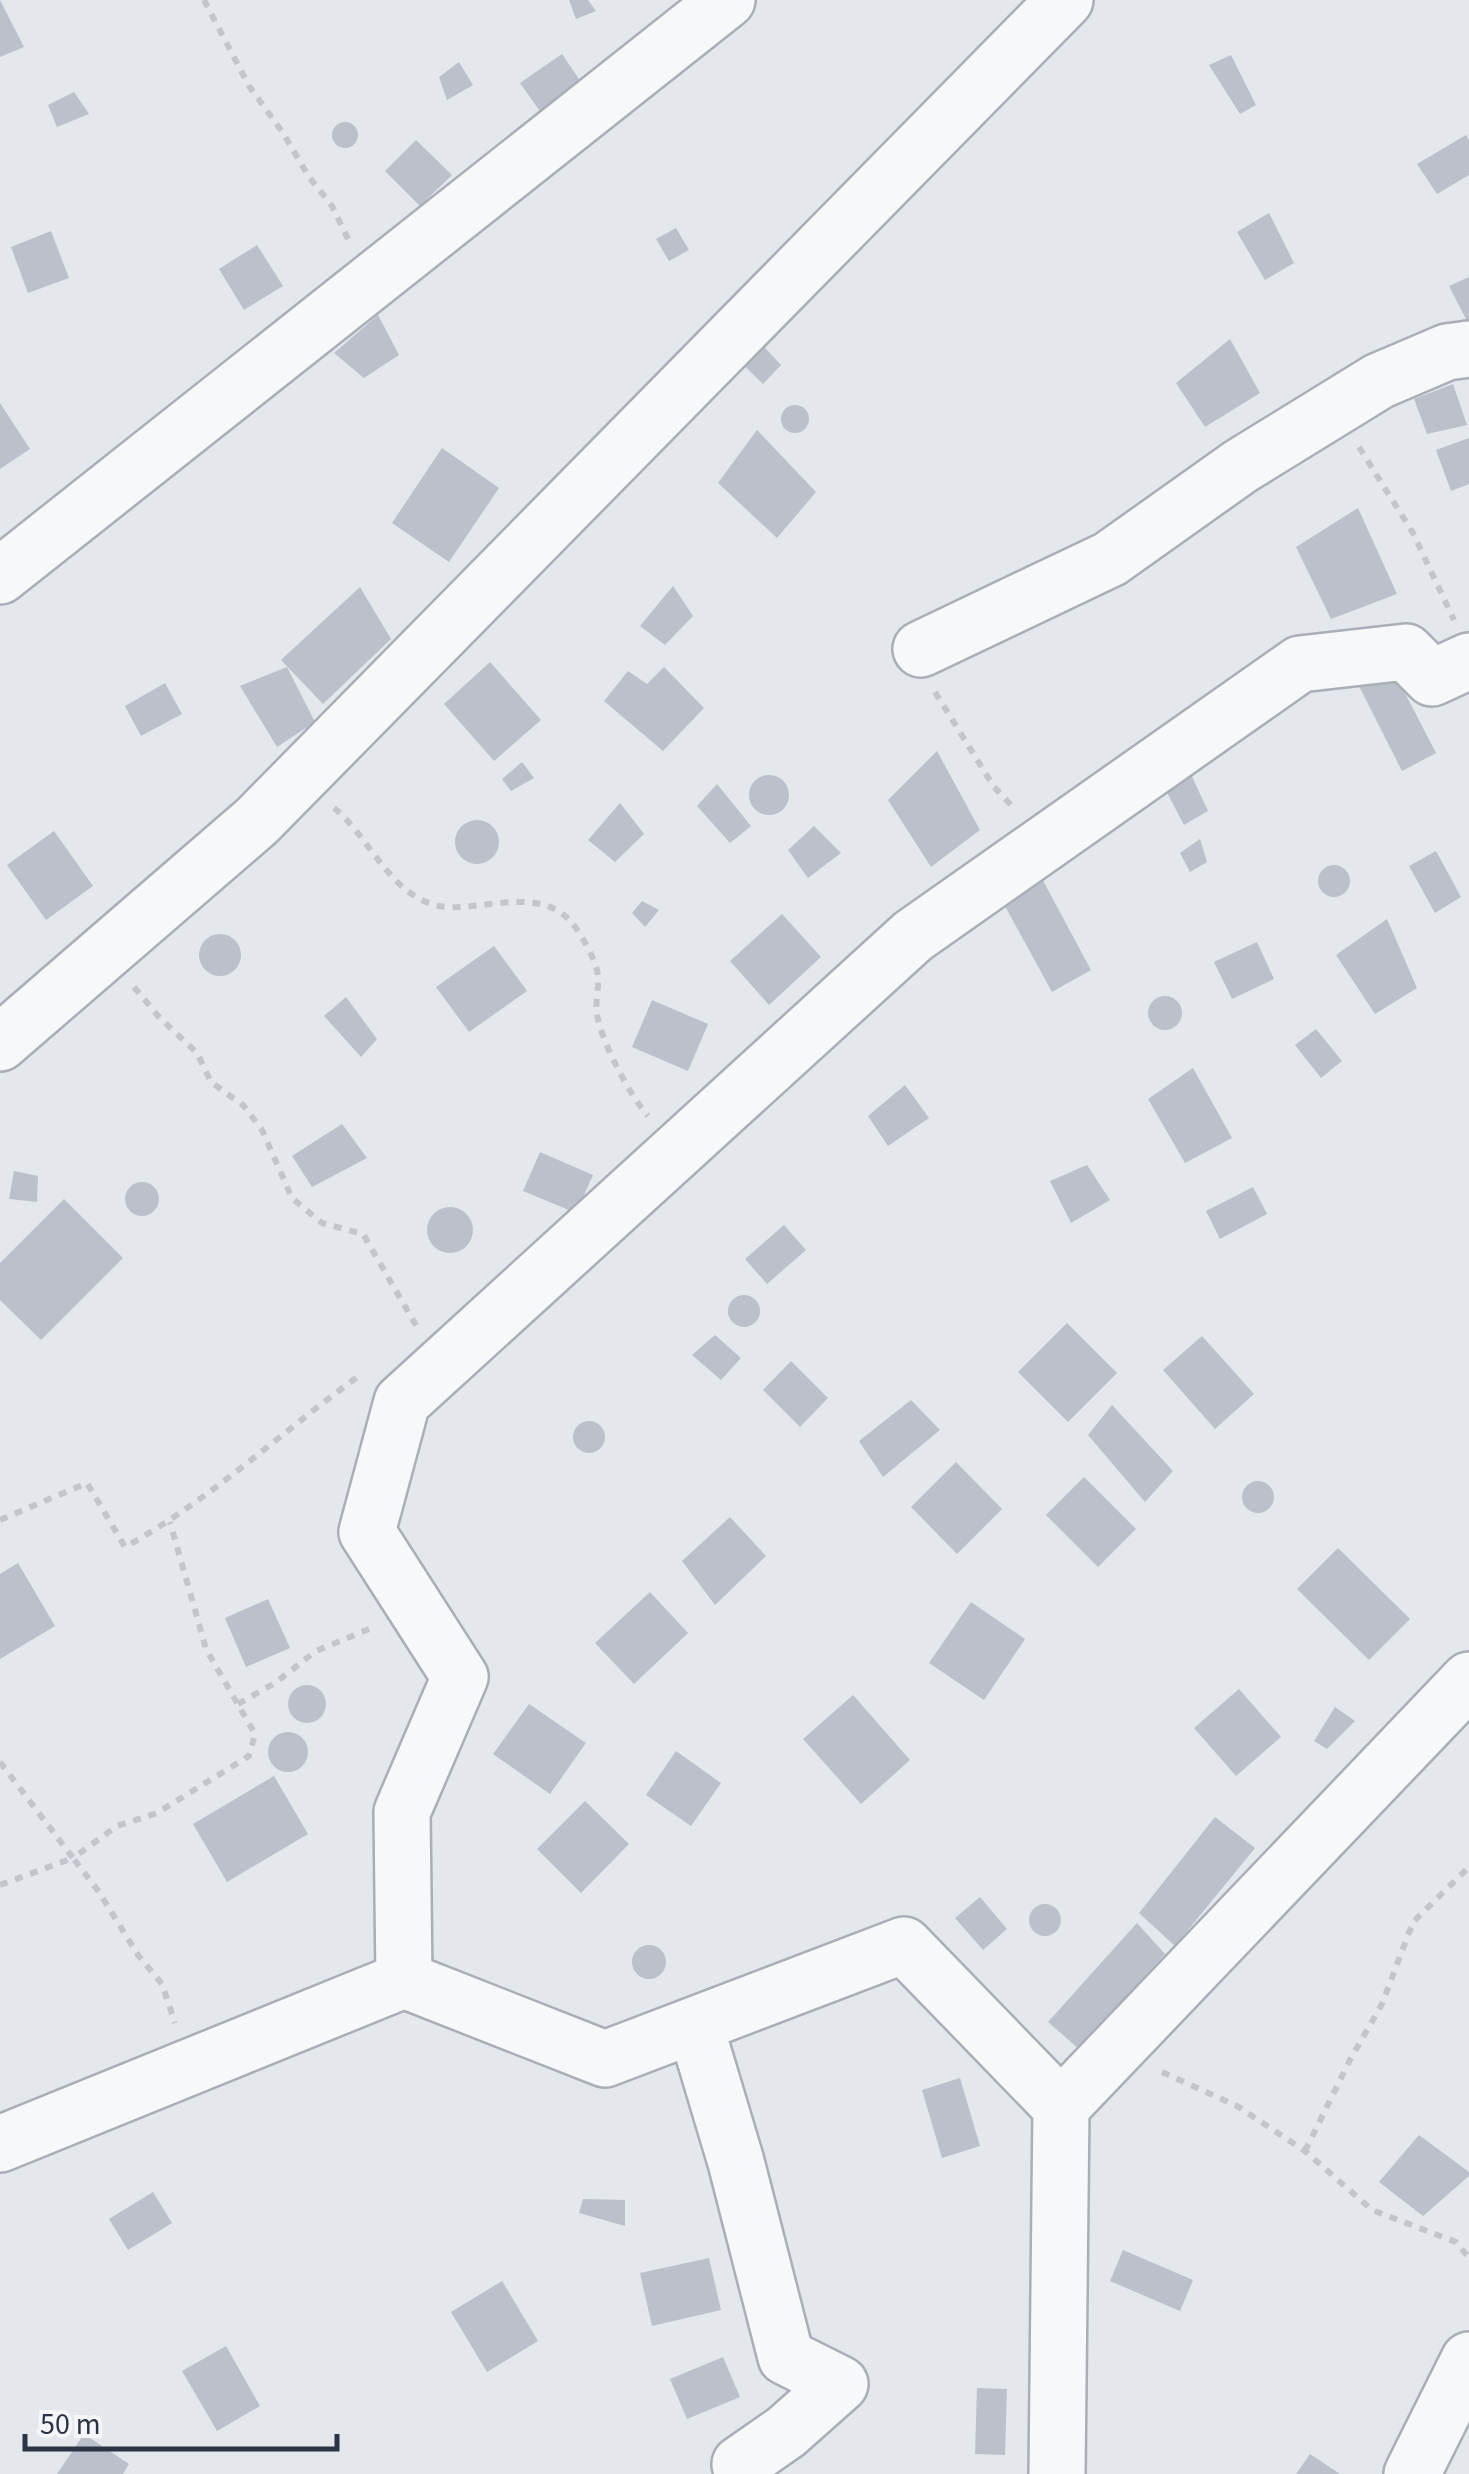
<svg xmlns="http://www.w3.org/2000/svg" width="1469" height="2474" font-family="'Source Sans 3',sans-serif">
	<rect width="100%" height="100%" fill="#e4e7ec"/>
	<path fill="#bbc0ca" d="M0 0 24 47 0 57Z
		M569 0H588L596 11 576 19Z
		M562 54 585 88 544 117 520 83Z
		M1231 55 1256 105 1240 114 1209 65Z
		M459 62 473 85 447 100 439 77Z
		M74 92 89 114 57 127 48 105Z
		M332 135a13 13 0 1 1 26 0a13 13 0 1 1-26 0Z
		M1466 135 1469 140V175L1437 194 1417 164Z
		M416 140 452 175 420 206 385 171Z
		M1269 213 1294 263 1265 280 1237 232Z
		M676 228 689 250 669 261 656 239Z
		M51 231 69 278 28 293 11 247Z
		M257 245 283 286 244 310 219 269Z
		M1469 277V325L1449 286Z
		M378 315 399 355 364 378 334 353Z
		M750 332 781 365 763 384 724 346Z
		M1230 339 1260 393 1205 427 1176 383Z
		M1453 384 1467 425 1427 434 1414 399Z
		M0 403 30 449 0 469Z
		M781 419a14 14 0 1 1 28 0a14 14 0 1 1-28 0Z
		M757 430 816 492 777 538 718 483Z
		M1469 438V484L1451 491 1436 450Z
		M442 448 499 488 449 562 392 523Z
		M1358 508 1397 594 1331 619 1296 547Z
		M673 586 693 616 665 645 640 626Z
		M360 587 391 639 323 704 281 660Z
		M490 662 541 720 494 761 444 704Z
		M1389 662 1436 753 1402 771 1358 684Z
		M287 667 315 722 277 747 240 686Z
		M664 667 704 708 663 751 604 701 628 671 647 684Z
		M165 683 182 714 141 736 125 706Z
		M937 751 980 830 931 867 888 800Z
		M522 762 534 778 511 791 502 779Z
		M1189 770 1208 811 1184 825 1163 785Z
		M749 795a20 20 0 1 1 40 0a20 20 0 1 1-40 0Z
		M717 784 751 826 730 843 697 806Z
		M620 803 644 834 615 862 588 840Z
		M455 842a22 22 0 1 1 44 0a22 22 0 1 1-44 0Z
		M814 826 841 853 808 878 788 850Z
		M54 831 93 886 46 920 7 865Z
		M1200 839 1207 862 1190 872 1180 853Z
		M1436 851 1461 897 1435 913 1409 866Z
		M1318 881a16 16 0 1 1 32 0a16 16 0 1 1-32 0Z
		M1040 875 1091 970 1052 992 1000 897Z
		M642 901 659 910 645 927 632 913Z
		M782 914 821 957 769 1005 730 961Z
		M1387 919 1417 988 1375 1014 1336 955Z
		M199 955a21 21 0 1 1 42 0a21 21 0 1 1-42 0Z
		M1257 942 1274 979 1232 999 1214 962Z
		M494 946 527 991 469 1032 436 987Z
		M1148 1013a17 17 0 1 1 34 0a17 17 0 1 1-34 0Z
		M346 997 377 1039 361 1057 324 1016Z
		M652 1000 708 1024 688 1071 632 1047Z
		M1316 1029 1342 1061 1321 1078 1295 1045Z
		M1193 1068 1232 1138 1185 1163 1148 1099Z
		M905 1085 929 1118 888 1146 868 1116Z
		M342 1124 367 1158 312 1187 292 1156Z
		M540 1152 593 1175 576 1213 523 1191Z
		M1087 1165 1110 1200 1071 1223 1050 1181Z
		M14 1171 38 1176 37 1202 9 1199Z
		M125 1199a17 17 0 1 1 34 0a17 17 0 1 1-34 0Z
		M1253 1187 1267 1214 1220 1239 1206 1211Z
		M64 1199 123 1258 41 1340 0 1300V1263Z
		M427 1230a23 23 0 1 1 46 0a23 23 0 1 1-46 0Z
		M784 1225 806 1250 767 1284 745 1259Z
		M728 1311a16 16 0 1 1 32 0a16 16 0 1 1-32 0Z
		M1067 1323 1117 1373 1068 1422 1018 1372Z
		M715 1335 741 1358 721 1380 692 1355Z
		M1202 1336 1254 1394 1215 1429 1163 1370Z
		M791 1361 828 1398 800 1427 763 1390Z
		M911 1400 940 1430 883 1477 859 1441Z
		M1112 1405 1173 1471 1145 1502 1088 1435Z
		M573 1437a16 16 0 1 1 32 0a16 16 0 1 1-32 0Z
		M956 1462 1002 1509 957 1554 911 1507Z
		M1084 1477 1136 1529 1098 1567 1046 1515Z
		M1242 1497a16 16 0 1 1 32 0a16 16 0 1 1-32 0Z
		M730 1517 766 1556 715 1605 682 1561Z
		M1338 1548 1410 1619 1369 1660 1297 1589Z
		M18 1563 55 1626 0 1659V1574Z
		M650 1592 688 1633 634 1684 595 1643Z
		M268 1599 290 1648 246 1667 225 1618Z
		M971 1602 1025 1639 984 1700 929 1663Z
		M288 1704a19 19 0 1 1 38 0a19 19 0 1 1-38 0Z
		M1239 1689 1281 1737 1236 1776 1194 1728Z
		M853 1695 910 1760 861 1804 803 1739Z
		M529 1704 586 1743 550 1794 493 1754Z
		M1335 1707 1355 1721 1327 1749 1314 1741Z
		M268 1752a20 20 0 1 1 40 0a20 20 0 1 1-40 0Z
		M676 1751 721 1783 691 1826 646 1795Z
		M274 1776 308 1834 227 1882 193 1824Z
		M585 1801 629 1844 581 1893 537 1849Z
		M1215 1817 1255 1848 1175 1946 1139 1913Z
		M980 1897 1007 1929 983 1950 955 1918Z
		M1029 1920a16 16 0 1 1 32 0a16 16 0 1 1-32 0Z
		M1137 1923 1165 1954 1079 2049 1048 2022Z
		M632 1962a17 17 0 1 1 34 0a17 17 0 1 1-34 0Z
		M960 2078 980 2146 942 2158 922 2090Z
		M1419 2135 1469 2172V2176L1423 2216 1379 2182Z
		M153 2192 172 2223 128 2250 109 2219Z
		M583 2199 625 2200V2226L579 2213Z
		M1123 2250 1193 2280 1180 2311 1110 2281Z
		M709 2258 721 2310 652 2326 640 2273Z
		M502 2281 538 2341 487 2372 451 2312Z
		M226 2346 260 2406 217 2431 182 2371Z
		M723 2357 740 2397 687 2419 670 2379Z
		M977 2388 1007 2389 1005 2455 975 2454Z
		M84 2434 129 2464 123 2474H57Z
		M1310 2454 1340 2474H1296Z"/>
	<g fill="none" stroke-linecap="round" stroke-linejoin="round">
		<defs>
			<path id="minor" d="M0 576 727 0
				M921 649 1110 559 1241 466 1379 381 1447 352 1469 349
				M0 1043 257 821 1065 0
				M404 1980 402 1812 460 1677 367 1532 402 1402 913 936 1300 664 1406 652 1432 678 1469 661
				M695 2025 736 2162 786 2357 840 2384 786 2432 740 2464 742 2474
				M0 2144 404 1980 605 2059 904 1945 1061 2107
				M1057 2474 1061 2107 1469 1680
				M1412 2474 1469 2360"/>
		</defs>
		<use href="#minor" stroke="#a9aeb7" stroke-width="60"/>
		<path stroke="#c2c5cb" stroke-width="6" stroke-dasharray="8 8" stroke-linecap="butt" d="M204 0 249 86 283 133 309 177 332 206 349 241
			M1359 447 1413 533 1454 620
			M935 692 994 787 1015 809
			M334 808C369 836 390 896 439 906 478 913 539 884 571 922 581 933 597 962 598 976 599 988 595 1002 597 1014 601 1041 630 1096 648 1116
			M134 987 159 1017 197 1053 211 1082 244 1106 262 1130 292 1198 322 1223 363 1234 417 1327
			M0 1520 87 1483 125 1547C212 1499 282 1431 363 1373
			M238 1704 275 1683 316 1651 374 1627
			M0 1762 73 1858 117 1826 157 1813 249 1756 255 1734 206 1649 170 1522
			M0 1885 73 1858 99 1892 138 1955 162 1984 175 2023
			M1162 2072 1237 2106 1305 2151 1372 2210 1456 2242 1469 2258
			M1305 2151 1351 2058 1382 2004 1413 1922 1469 1867"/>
		<use href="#minor" stroke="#f7f8fa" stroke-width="55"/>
	</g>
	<path d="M25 2434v15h312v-15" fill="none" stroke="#2b3445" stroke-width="5"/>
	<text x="40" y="2434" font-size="30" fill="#2b3445" stroke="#f4f6f9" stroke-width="8" paint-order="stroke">50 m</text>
</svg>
